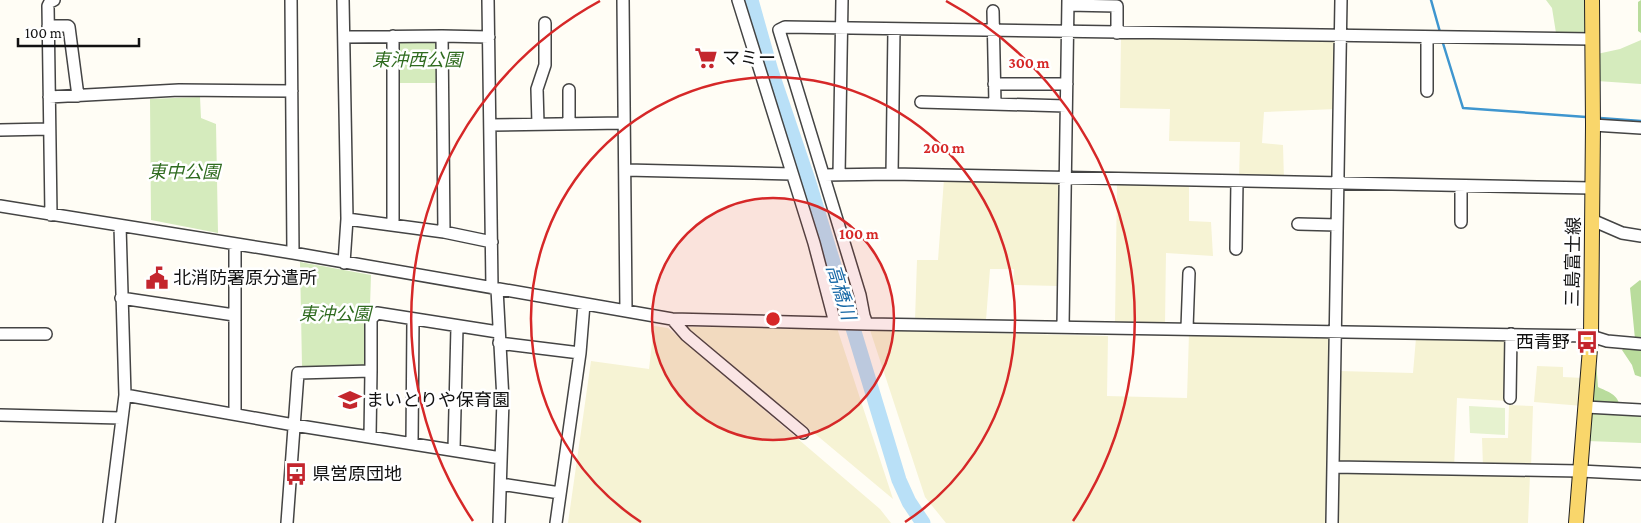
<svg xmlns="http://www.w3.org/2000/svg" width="1641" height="523" font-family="'Crimson Pro','Noto Sans JP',serif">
	<rect width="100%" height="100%" fill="#fffdf5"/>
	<path fill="#f6f3d4" d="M1121 37 1335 41 1336 109 1264 112 1262 143 1283 145 1284 180 1239 179 1240 142 1169 141 1170 109 1120 108Z
		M944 179 1061 183 1059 286 1013 285 1014 269H990L986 320H915L917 260H938Z
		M1117 184 1189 185V221L1211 222 1213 256 1166 253 1165 324 1115 323Z
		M654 326 668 328 880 509 891 523H568L591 361 649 369Z
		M687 327 837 328 893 499Z
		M870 330 1108 336 1107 396 1187 398 1189 333 1333 337 1329 472 1530 475 1528 523H946L925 497Z
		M1416 338 1509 339 1508 401 1457 398 1454 469 1339 468V371L1413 373Z
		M1537 366 1563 367V377L1584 378 1583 406 1534 402Z
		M1509 405 1533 406 1531 468 1483 467 1482 438H1508Z"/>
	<path fill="#d5ebbd" d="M1546 0H1587V30L1579 35 1556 33 1552 8Z
		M432 38 438 43V83H395V42Z
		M1641 40V84L1597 81V54L1620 49Z
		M200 97 201 118 216 124 218 233 151 220 150 99Z
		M300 262 371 275 368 367 302 366Z
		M1589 410 1641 413V443L1587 441Z"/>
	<path fill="#b9dc9c" d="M1641 0V33L1638 31V2Z
		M1640 280 1641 281V377L1635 375 1632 365 1622 350 1635 339 1630 288Z
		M1593 360 1596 361 1598 387C1608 392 1618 394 1620 407L1589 404Z"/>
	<path fill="#e6f2cf" d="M1469 406 1505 408V435L1470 433Z"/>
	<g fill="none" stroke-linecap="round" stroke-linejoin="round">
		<path stroke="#3f96cf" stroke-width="2.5" d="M1431 0 1440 32
			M1442 40 1463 108 1586 117
			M1600 118 1641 121"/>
		<path stroke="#b9e0f7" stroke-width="15" d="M751 0 771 71 809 183 899 480 909 502 923 523"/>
		<defs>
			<path id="minor" d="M291 0 293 253
				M343 0 347 219 444 232 492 242
				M488 0 492 288
				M623 0 626 310
				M738 0 814 243 835 323
				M1068 5 1117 6V33
				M993 11 995 104
				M48 26H68L69 27 78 96
				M393 36V225
				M442 36 444 232
				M344 37 442 36 489 37
				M994 84H1067
				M569 90V123
				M1427 91V37
				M49 97 179 90 292 91
				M921 102 1066 106
				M538 124 537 89 545 65V23
				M491 125 624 123
				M1593 125 1641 128
				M0 130 49 129
				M626 170 792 174
				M892 174 894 29
				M824 175 892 174 1592 188
				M839 175 842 0
				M0 206 293 253 672 319 867 324 1591 336 1607 341 1641 344
				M51 215 48 6 50 2 54 0
				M1592 220 1622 233 1641 236
				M1461 222V186
				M1298 224 1337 225
				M235 245V414
				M1236 249 1237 181
				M344 263 347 219
				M497 289 503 400 499 523
				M121 298 234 315
				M672 319 686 335 803 433
				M867 324 864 316 860 295 779 30 785 27 1591 39
				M1063 326 1068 0
				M1187 328 1189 273
				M0 334H46
				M499 343 580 353
				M125 395 294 425 501 458
				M1510 398 1511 334
				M1586 407 1641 410
				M0 415 121 418
				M370 437 371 371
				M412 443 413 320
				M454 449 457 327
				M1333 467 1580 471 1641 474
				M501 484 560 493
				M109 523 125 395 120 226
				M287 523 298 373 371 371V319L377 313 498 332
				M556 523 580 353 584 304
				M1332 523 1341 0"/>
			<path id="major" d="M1576 523 1591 336 1593 125 1592 0"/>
		</defs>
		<use href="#minor" stroke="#444" stroke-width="14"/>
		<use href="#major" stroke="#222" stroke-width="16"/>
		<use href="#minor" stroke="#fff" stroke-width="11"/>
		<use href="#major" stroke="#f9d66b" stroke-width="14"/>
	</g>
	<circle cx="773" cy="319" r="121" fill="#d62828" fill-opacity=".12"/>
	<g fill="none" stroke="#d62828" stroke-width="2.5">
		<circle cx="773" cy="319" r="121"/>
		<path d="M641 522A242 242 0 1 1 905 522"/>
		<path d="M473 521A362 362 0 0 1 600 1M946 1A362 362 0 0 1 1073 521"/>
	</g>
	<defs>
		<symbol id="supermarket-bare" viewBox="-9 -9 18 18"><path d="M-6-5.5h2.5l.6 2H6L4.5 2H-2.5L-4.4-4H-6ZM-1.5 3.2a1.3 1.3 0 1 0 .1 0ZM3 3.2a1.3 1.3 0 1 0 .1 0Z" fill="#c4262e" stroke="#fff" stroke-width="2.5" paint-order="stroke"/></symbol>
		<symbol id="civic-bare" viewBox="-9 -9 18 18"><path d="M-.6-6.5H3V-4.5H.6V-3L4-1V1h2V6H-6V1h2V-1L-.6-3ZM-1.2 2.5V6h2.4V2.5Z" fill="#c4262e" stroke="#fff" stroke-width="2.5" paint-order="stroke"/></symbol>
		<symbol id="bus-bare" viewBox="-9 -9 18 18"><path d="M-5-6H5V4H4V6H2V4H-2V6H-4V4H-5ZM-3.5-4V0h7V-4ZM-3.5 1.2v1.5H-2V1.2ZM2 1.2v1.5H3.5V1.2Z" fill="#c4262e" stroke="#fff" stroke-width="2.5" paint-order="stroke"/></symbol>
		<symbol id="school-bare" viewBox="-9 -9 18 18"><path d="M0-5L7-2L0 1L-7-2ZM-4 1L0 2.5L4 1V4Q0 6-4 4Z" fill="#c4262e" stroke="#fff" stroke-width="2.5" paint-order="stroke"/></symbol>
	</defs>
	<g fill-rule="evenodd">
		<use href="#supermarket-bare" x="690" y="42" width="32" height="32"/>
		<use href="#civic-bare" x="141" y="262" width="32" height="32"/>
		<use href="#bus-bare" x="1571" y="326" width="32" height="32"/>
		<use href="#school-bare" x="334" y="384" width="32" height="32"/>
		<use href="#bus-bare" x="280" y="458" width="32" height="32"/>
	</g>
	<g text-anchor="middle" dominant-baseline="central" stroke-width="5" stroke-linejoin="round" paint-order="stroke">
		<g font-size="18" fill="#111" stroke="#fff" text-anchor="start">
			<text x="722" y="58">マミー</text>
			<text x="173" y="278">北消防署原分遣所</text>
			<text x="1570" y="342" text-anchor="end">西青野</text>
			<text x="366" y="400">まいとりや保育園</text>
			<text x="312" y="474">県営原団地</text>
		</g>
		<g font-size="18" font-style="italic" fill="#2f6b1f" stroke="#fff">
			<text x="417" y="60">東沖西公園</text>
			<text x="184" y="172">東中公園</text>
			<text x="335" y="314">東沖公園</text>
		</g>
		<g font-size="18" fill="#111" stroke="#fff">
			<text transform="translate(1573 262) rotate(-89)">三島富士線</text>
		</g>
		<g font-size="19" font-style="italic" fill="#1768a6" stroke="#fff">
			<text transform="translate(841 292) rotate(73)">高橋川</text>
		</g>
	</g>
	<circle cx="773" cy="319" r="8" fill="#d62828" stroke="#fff" stroke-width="2.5"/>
	<g font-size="15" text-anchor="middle" font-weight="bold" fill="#d62828" stroke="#fff" stroke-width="5" stroke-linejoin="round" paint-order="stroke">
		<text x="1029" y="68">300 m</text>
		<text x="944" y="153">200 m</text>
		<text x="859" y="239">100 m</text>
	</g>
	<path d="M18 38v8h121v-8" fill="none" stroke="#111111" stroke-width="2.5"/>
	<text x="25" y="38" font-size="15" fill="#111111" stroke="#ffffff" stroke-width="4" paint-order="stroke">100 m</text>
</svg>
